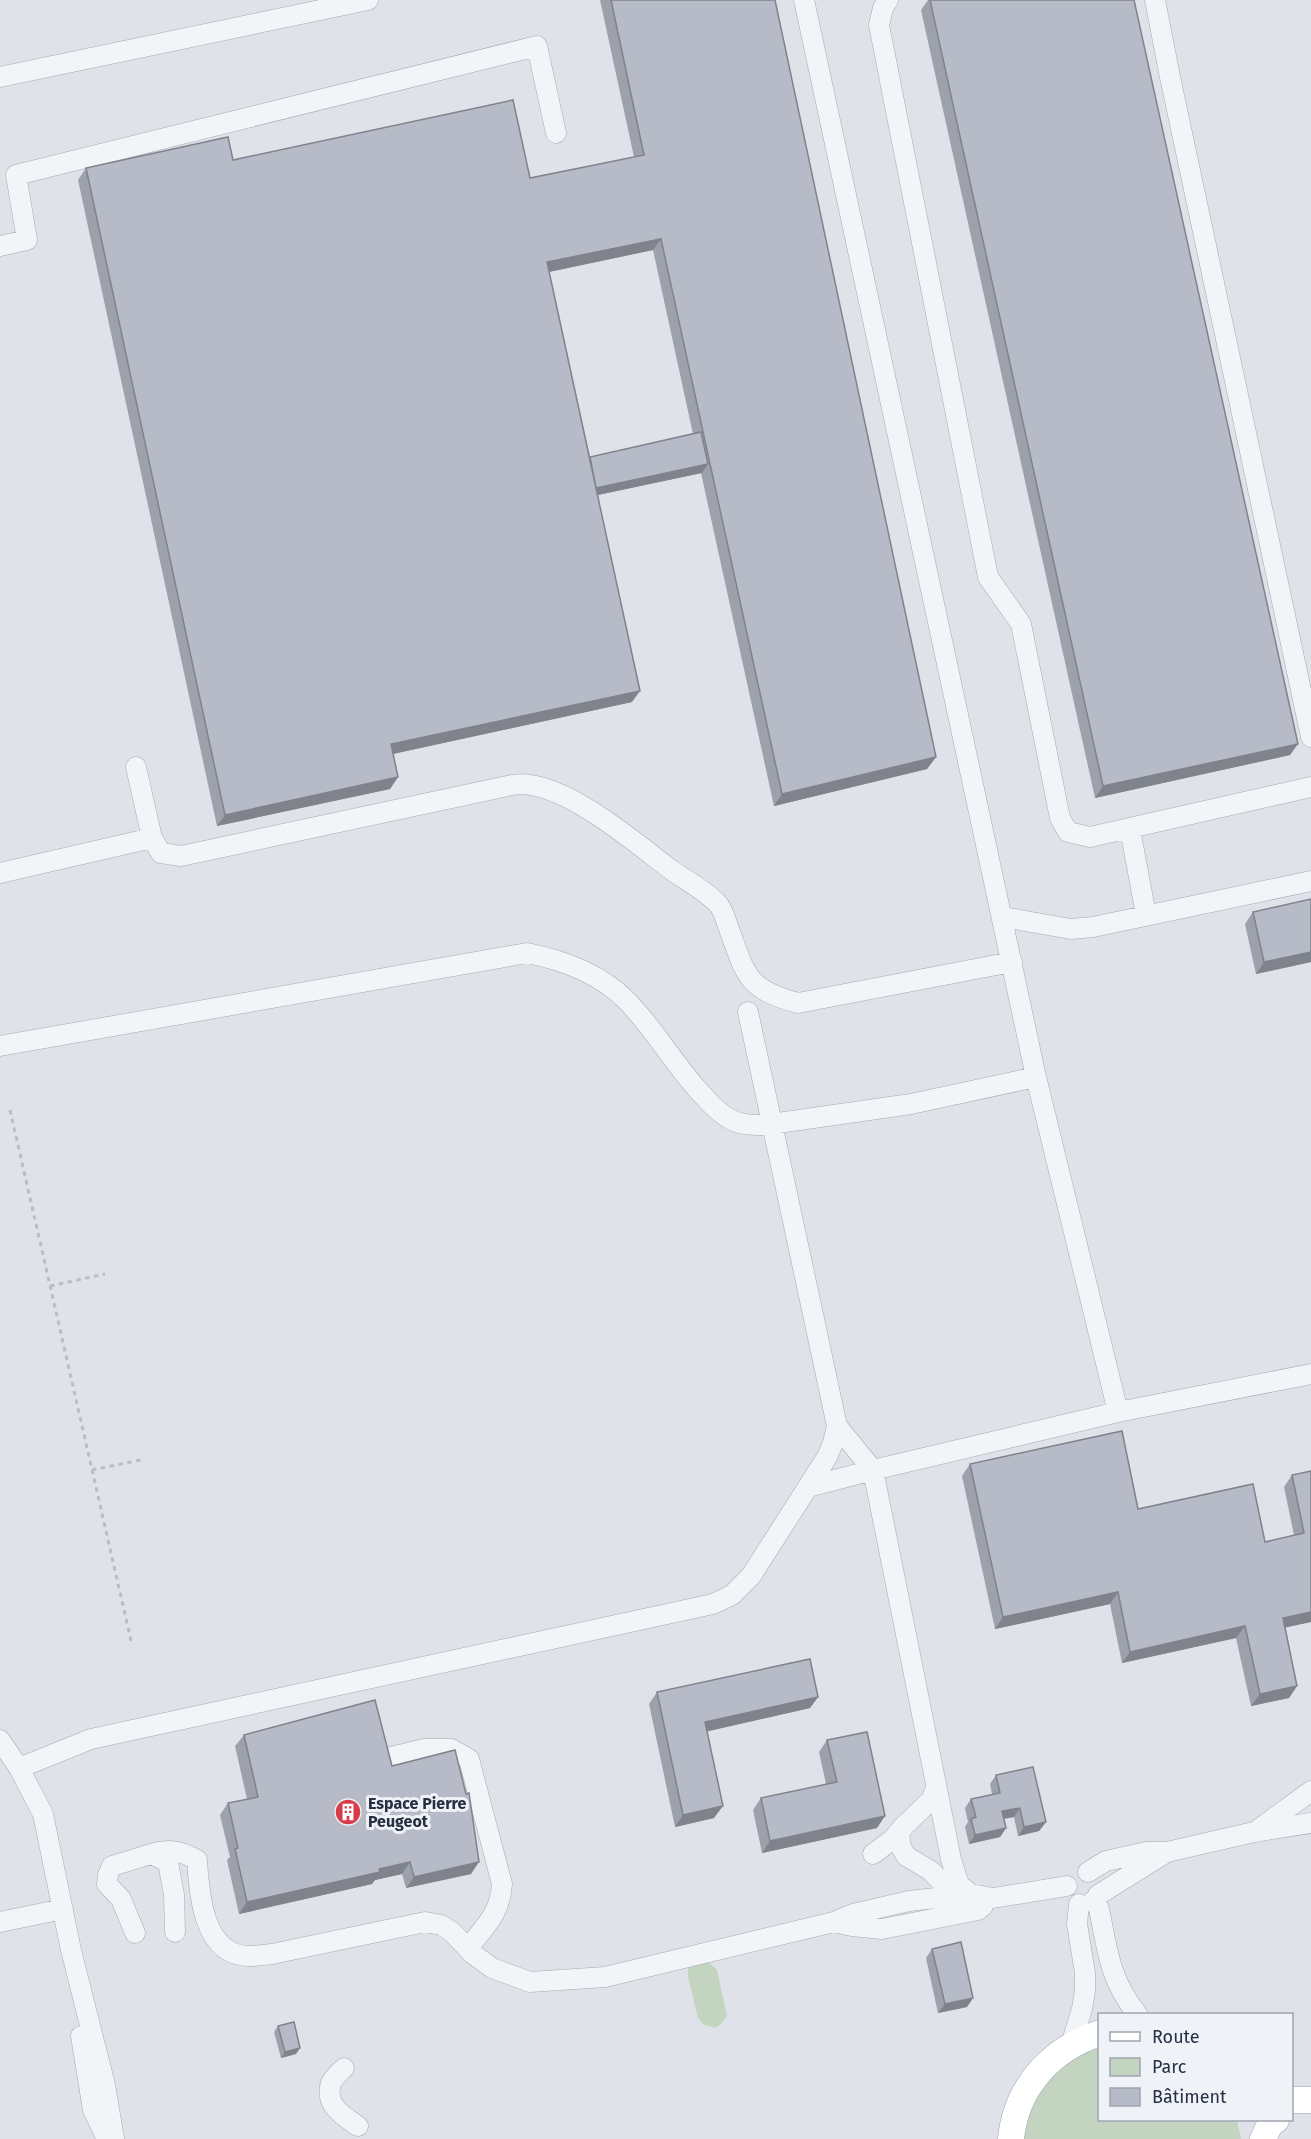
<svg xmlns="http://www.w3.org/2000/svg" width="1311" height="2139" font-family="'Fira Sans',sans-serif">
	<rect width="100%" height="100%" fill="#dfe2e9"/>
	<path fill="#c3d4c0" d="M706 1960 717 1970 727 2016 720 2025 715 2028 703 2024 698 2018 688 1977V1968L692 1962Z
		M1099 2045 1100 2120H1237L1241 2139H1021L1030 2104 1062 2064Z"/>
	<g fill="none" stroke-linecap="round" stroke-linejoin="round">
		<defs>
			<path id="minor" d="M804 0 1036 1077 1118 1412
				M888 0 883 8 879 25 988 577 1021 624 1060 818 1068 832 1090 837 1311 787
				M1155 0 1170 77 1311 737
				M0 77 368 0
				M0 246 27 240 16 175 537 46 556 133
				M136 767 152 838 161 853 181 856 512 785C560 777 633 841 670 869 685 880 705 890 718 904 723 909 726 921 729 929 746 975 746 989 798 1003L1012 962
				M1130 829 1146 915
				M0 873 152 838
				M1003 917 1071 929 1093 927 1311 881
				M0 1046 527 953C563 960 599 973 626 1000 653 1027 672 1061 698 1090 707 1100 716 1111 728 1118 739 1125 751 1125 764 1125L911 1104 1036 1077
				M808 1487 873 1470 837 1426
				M0 1740 19 1768
				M379 1760 424 1749H451L469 1759 502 1884C500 1914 486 1925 468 1948
				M936 1788 931 1800 903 1827 899 1834 901 1847 906 1856 931 1871 949 1890 993 1898 1067 1886
				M1259 1829 1311 1791
				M151 1854C170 1849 179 1850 197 1860 199 1893 203 1956 249 1956 257 1956 265 1955 272 1954L425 1922 441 1925 452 1932 473 1954 492 1968 530 1982 605 1977 834 1922 853 1914 909 1901 936 1898 957 1901 984 1897
				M873 1854 893 1839 903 1827
				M1088 1872 1106 1861 1146 1852H1167L1254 1832 1311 1823
				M971 1894 959 1885 951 1859 873 1470 1118 1412 1311 1374
				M1098 1895 1167 1852
				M1094 1900 1099 1909C1108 1952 1109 1978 1137 2014
				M0 1922 63 1909
				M834 1922 852 1926 882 1929 978 1910 983 1906
				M135 1933 121 1899 107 1884 108 1875 112 1866 151 1854 168 1862 174 1895 175 1932
				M81 2036 93 2110 107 2139
				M1071 2045 1082 2009 1085 1991V1973L1077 1924 1079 1904
				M344 2068C340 2072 333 2078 331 2083 324 2105 343 2116 358 2126
				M114 2139 105 2085 71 1950 43 1814 19 1768 91 1739 713 1604 732 1595 751 1576 827 1457 833 1443 837 1426 748 1012"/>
			<path id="major" d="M1292 2100H1311
				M1011 2139C1016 2087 1051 2049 1100 2033
				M1263 2139 1270 2124 1276 2120"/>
		</defs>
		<use href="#minor" stroke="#a4a9b4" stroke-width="21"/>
		<use href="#major" stroke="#9ea6b6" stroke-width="27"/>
		<path stroke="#b9bdc4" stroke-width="3" stroke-dasharray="4.5 4.5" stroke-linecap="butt" d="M10 1110 132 1645
			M50 1286 105 1274
			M92 1470 145 1459"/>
		<use href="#minor" stroke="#f2f4f7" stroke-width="20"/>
		<use href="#major" stroke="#fff" stroke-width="26"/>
	</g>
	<path fill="#9da1ab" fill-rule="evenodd" d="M600 0H775L936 757 927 769 774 806 701 473 598 495 632 702 393 754 398 777 390 789 217 826 78 180 86 168 233 160 530 178 634 157ZM653 250 693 434 590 457 549 272Z
		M928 0H1134L1290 755 1095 798 921 10Z
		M1311 899V962L1256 974 1245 924 1253 912Z
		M970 1464 1265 1542 1294 1535 1284 1487 1292 1475 1311 1471V1622L1285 1627 1297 1686 1289 1698 1251 1706 1236 1638 1122 1663 1110 1604 995 1629 962 1476Z
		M657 1692 818 1697 810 1708 707 1731 714 1818 675 1827 649 1704Z
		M244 1735 392 1766 471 1874 406 1888 402 1874 375 1880 372 1884 239 1914 227 1860 230 1857 220 1815 228 1803 247 1799 235 1746Z
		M827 1740 877 1828 762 1853 753 1810 761 1798 826 1784 819 1752Z
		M996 1775 1046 1822 1039 1831 1018 1836 1014 1817 1004 1819 1006 1828 1000 1837 969 1844 965 1827 968 1822 965 1808 971 1799 992 1794 990 1784Z
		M932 1949 973 1998 967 2007 938 2013 926 1958Z
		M278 2026 296 2054 281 2058 274 2032Z"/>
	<path fill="#7f838b" d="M661 239 653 250 539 274 547 262Z
		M708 464 702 473 588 497 594 488Z
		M640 691 632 702 383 756 391 744Z
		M1298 744 1290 755 1095 798 1103 786Z
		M936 757 927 769 774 806 782 794Z
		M398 777 390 789 217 826 225 815Z
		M1311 952V962L1256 974 1264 962Z
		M1118 1592 1110 1604 995 1629 1003 1617Z
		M1311 1612V1622L1274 1630 1283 1618Z
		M1245 1626 1236 1638 1122 1663 1130 1652Z
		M1297 1686 1289 1698 1251 1706 1260 1694Z
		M818 1697 810 1708 696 1734 705 1722Z
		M723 1806 714 1818 675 1827 683 1815Z
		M1020 1808 1014 1817 996 1820 1002 1811Z
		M885 1816 877 1828 762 1853 770 1841Z
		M1046 1822 1039 1831 1018 1836 1024 1827Z
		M1006 1828 1000 1837 969 1844 975 1835Z
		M410 1862 402 1874 375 1880 372 1884 239 1914 247 1902 379 1869Z
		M479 1862 471 1874 406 1888 414 1877Z
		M973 1998 967 2007 938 2013 945 2004Z
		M300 2048 296 2054 281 2058 285 2052Z"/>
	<path fill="#b6bbc7" stroke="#7f838b" stroke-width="1.5" d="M611 0H775L936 757 782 794 661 239 547 262 640 691 391 744 398 777 225 815 86 168 228 137 233 160 513 100 530 178 644 155Z
		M930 0H1134L1298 744 1103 786Z
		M701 432 708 464 596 488 590 457Z
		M1311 899V952L1264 962 1253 912Z
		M1122 1431 1138 1509 1253 1484 1265 1542 1304 1533 1292 1475 1311 1471V1612L1283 1618 1297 1686 1260 1694 1245 1626 1130 1652 1118 1592 1003 1617 970 1464Z
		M810 1659 818 1697 705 1722 723 1806 683 1815 657 1692Z
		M375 1700 392 1766 455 1750 466 1794 469 1793 479 1862 414 1877 410 1862 379 1869 380 1872 247 1902 235 1849 238 1848 228 1803 258 1797 244 1735Z
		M867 1732 885 1816 770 1841 761 1798 837 1782 827 1740Z
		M1033 1767 1046 1822 1024 1827 1020 1808 1002 1811 1006 1828 975 1835 971 1819 976 1817 971 1799 1000 1793 996 1775Z
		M961 1942 973 1998 945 2004 932 1949Z
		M294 2022 300 2048 285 2052 278 2026Z"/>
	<defs>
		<symbol id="building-disc" viewBox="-11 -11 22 22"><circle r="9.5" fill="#d73b48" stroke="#eff2f7"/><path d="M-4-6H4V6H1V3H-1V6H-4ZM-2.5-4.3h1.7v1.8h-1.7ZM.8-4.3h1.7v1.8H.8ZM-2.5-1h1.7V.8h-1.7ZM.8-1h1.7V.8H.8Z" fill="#fff"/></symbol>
	</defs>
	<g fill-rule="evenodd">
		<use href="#building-disc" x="333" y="1797" width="30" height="30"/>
	</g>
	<g text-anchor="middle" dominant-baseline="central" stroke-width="6" stroke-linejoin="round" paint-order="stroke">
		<g font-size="16" font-weight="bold" fill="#272f42" stroke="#eff2f7" text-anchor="start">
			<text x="368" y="1803">Espace Pierre<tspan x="368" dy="18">Peugeot</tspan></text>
		</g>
	</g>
	<rect x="1098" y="2013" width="195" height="108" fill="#eff2f7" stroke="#9fa4af" stroke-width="1.5"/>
	<rect x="1110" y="2032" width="30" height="9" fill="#ffffff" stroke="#9fa4af" stroke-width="1.5"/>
	<text x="1152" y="2043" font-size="18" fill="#272f42">Route</text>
	<rect x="1110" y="2058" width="30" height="18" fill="#c3d4c0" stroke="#9fa4af" stroke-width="1.5"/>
	<text x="1152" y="2073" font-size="18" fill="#272f42">Parc</text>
	<rect x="1110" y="2088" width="30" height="18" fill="#b6bbc7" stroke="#9fa4af" stroke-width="1.5"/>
	<text x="1152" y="2103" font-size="18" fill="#272f42">Bâtiment</text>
</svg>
